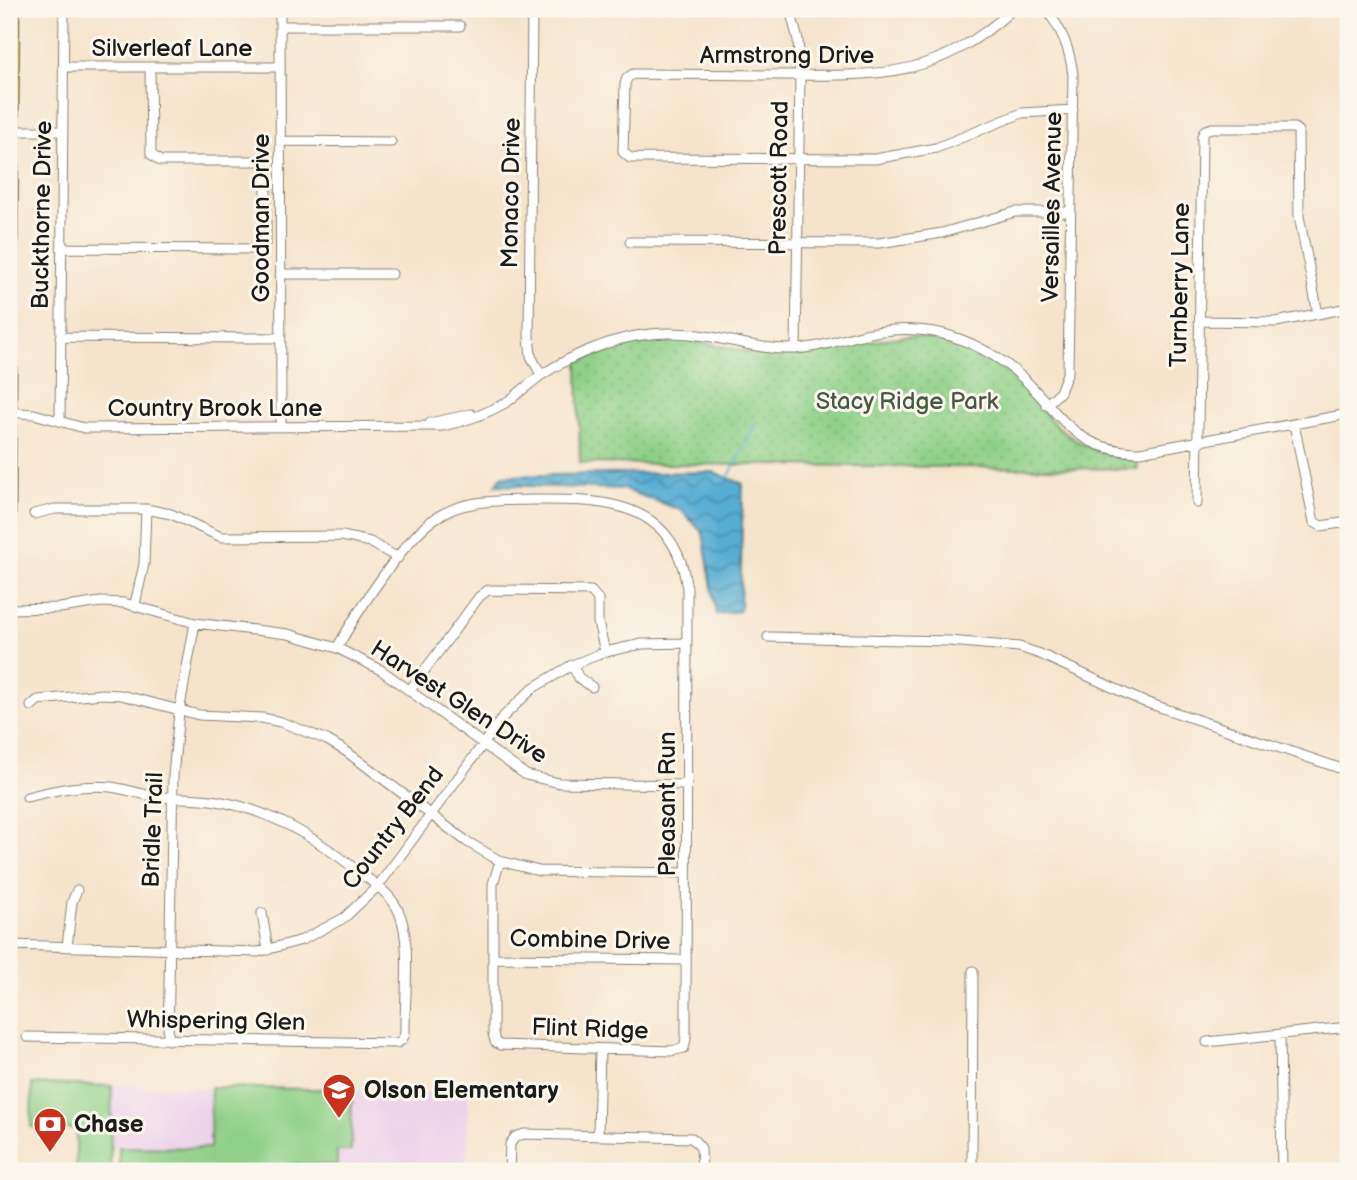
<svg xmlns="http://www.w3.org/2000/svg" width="1357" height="1180" font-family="'Balsamiq Sans',sans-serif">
	<defs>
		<pattern id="park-dots" width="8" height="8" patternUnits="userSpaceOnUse" patternTransform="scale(1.75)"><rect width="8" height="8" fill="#8ed087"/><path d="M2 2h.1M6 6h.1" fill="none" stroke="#7ab274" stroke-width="1.8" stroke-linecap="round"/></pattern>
		<pattern id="water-waves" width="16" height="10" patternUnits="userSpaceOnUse" patternTransform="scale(1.75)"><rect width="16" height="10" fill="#56add3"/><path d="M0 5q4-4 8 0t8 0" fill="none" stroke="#468caa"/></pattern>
	</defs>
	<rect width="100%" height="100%" fill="#fbf7ec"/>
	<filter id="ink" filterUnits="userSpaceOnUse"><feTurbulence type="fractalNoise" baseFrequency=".0143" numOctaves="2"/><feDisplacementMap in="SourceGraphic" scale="14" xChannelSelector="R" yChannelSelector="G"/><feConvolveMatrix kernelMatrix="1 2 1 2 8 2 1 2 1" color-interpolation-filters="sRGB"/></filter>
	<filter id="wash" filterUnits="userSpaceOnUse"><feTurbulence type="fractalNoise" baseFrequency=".00686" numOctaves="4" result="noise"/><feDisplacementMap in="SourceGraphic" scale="28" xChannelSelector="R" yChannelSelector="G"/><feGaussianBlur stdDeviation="1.57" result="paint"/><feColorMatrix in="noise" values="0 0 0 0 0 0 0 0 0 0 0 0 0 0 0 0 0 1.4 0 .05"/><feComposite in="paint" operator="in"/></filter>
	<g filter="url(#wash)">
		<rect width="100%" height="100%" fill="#f5e4cc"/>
		<path fill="#ecd1ea" d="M1343 70H1348V196H1337Z
			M112 1086 468 1093 467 1171H210V1148L111 1147Z"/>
		<path fill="#8ed087" stroke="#557652" stroke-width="2" d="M32 1084 112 1086 110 1171H76V1129L31 1127Z
			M211 1087 352 1090 351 1151H337V1165L289 1164 282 1171H119V1147L210 1148Z"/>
		<path fill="url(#park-dots)" stroke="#557652" stroke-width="2" d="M908 336C920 337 934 337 945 340 968 346 994 361 1012 375 1023 385 1031 397 1040 408 1068 442 1095 454 1137 460L1138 469 580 463 578 362C617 346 658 336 700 342 728 347 756 355 785 355 827 355 867 340 908 336Z"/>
		<path fill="url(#water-waves)" stroke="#396478" stroke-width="2" d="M714 472 743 484 740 611 716 614 703 533 681 510 623 489 496 485 502 476Z"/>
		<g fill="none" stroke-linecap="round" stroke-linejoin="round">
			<path stroke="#56add3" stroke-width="2" d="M728 478 756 423"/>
		</g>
	</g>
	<g filter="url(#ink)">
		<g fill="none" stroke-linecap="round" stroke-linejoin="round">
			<defs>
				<path id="minor" d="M280 9 281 426
					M532 9 529 336 531 356 541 375
					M790 9 798 40 800 75 796 349
					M1013 9C939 77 883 76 789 75 737 75 685 74 633 74L627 78 625 84 623 152 630 158 875 159 936 148 1022 113 1073 110
					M1046 9C1062 30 1070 49 1073 75L1068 371 1060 392 1046 405
					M280 26H460
					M63 67H280
					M13 131H63
					M280 141 391 142
					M630 242 879 243 942 233 1015 212H1071
					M61 248 256 249 262 247 266 242V170L260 161H160L151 154 150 67
					M281 274H392
					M1199 321 1276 322 1348 308
					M60 337 281 338
					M9 412 34 414 84 428 442 426C463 422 488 413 507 402 518 394 529 384 540 376 558 364 577 354 597 347 631 333 670 330 706 336 736 341 764 350 795 349 817 348 837 341 857 336 888 328 920 327 951 336 978 345 1004 360 1024 379 1064 418 1076 451 1140 452L1348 414
					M60 421 64 9
					M430 423 471 414
					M1294 424 1314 522 1321 526 1348 522
					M1197 503 1202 136 1205 130 1212 128H1294L1298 131 1299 216 1318 314
					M34 514 55 509H146L171 514 221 537 342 536 370 542 398 558
					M135 604 144 564 146 509
					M9 609 60 608 101 602 124 603 195 623 288 634 337 648 381 670 526 775 559 783 687 785
					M768 637 949 641 1019 647 1040 654 1142 701 1348 771
					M337 648C356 614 405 537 437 517 466 499 498 501 530 500 587 500 658 496 681 562 684 570 685 579 687 588L686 1038 684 1048 671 1051 500 1045 495 1042 493 1033V884L500 861
					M572 665 579 678 592 687
					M410 690 479 597 488 590 591 591 598 599V622L605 652
					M31 706 38 700 102 694 121 695 199 715 262 718 281 722 327 740 347 752 466 841 500 861 539 871 686 873
					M27 797C55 790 82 784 111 787 126 789 139 794 153 796 174 799 196 797 217 801 269 810 313 836 354 868 369 880 388 891 397 908 413 937 404 1000 405 1034L402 1040 397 1043 27 1037
					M262 913 268 950
					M9 945 258 952 302 940 344 918 378 886 504 716 533 688 572 665 605 652 642 644 687 643
					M67 947 72 902 77 890
					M493 958 686 960
					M1280 1035 1282 1171
					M168 1040 173 776 179 712 195 623
					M1207 1042 1348 1027
					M598 1135 600 1049
					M509 1171 510 1144 515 1137 524 1134 692 1138 701 1148 702 1171
					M972 1171 973 971"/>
				<path id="major" d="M9 518 13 9"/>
			</defs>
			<use href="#minor" stroke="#888074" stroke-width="11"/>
			<use href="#major" stroke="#888074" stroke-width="15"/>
			<use href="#minor" stroke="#fff" stroke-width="9"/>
			<use href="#major" stroke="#ebc669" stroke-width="12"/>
		</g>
	</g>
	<defs>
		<symbol id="school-pin" viewBox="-11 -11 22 30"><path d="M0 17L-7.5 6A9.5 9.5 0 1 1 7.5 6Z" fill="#c8321e" stroke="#fbf7ec"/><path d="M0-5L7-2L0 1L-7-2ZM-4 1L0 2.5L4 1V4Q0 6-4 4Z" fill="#fff"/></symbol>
		<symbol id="bank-pin" viewBox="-11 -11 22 30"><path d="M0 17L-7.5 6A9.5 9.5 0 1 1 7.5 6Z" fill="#c8321e" stroke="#fbf7ec"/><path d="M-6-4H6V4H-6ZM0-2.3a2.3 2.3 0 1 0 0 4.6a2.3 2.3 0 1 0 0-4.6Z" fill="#fff"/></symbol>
	</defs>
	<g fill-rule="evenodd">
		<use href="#school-pin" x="320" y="1071" width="38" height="52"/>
		<use href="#bank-pin" x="31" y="1105" width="38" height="52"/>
	</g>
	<g text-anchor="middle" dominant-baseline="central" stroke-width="6" stroke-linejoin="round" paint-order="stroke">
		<g font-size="24" fill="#1c1c1c" stroke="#fbf7ec">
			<text x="172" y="48">Silverleaf Lane</text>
			<text x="787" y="55">Armstrong Drive</text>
			<text transform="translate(779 178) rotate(-89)">Prescott Road</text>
			<text transform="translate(511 193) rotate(-89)">Monaco Drive</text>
			<text transform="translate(1052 207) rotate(-89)">Versailles Avenue</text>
			<text transform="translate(42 215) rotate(-89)">Buckthorne Drive</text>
			<text transform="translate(261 218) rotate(-90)">Goodman Drive</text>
			<text transform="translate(1180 285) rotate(-89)">Turnberry Lane</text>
			<text x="215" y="408">Country Brook Lane</text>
			<text transform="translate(459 702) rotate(33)">Harvest Glen Drive</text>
			<text transform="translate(667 804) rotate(-90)">Pleasant Run</text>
			<text transform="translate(393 828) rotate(-52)">Country Bend</text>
			<text transform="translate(153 830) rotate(-88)">Bridle Trail</text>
			<text transform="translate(590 940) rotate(1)">Combine Drive</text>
			<text transform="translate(216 1021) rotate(1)">Whispering Glen</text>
			<text transform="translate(590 1029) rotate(2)">Flint Ridge</text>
		</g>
		<g font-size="24" fill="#445b41" stroke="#fbf7ec">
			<text x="907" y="401">Stacy Ridge Park</text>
		</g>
		<g font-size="24" font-weight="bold" fill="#1c1c1c" stroke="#fbf7ec" text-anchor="start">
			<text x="364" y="1090">Olson Elementary</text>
			<text x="74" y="1124">Chase</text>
		</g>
	</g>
	<rect width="1357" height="1180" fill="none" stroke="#fbf7ec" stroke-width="35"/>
</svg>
